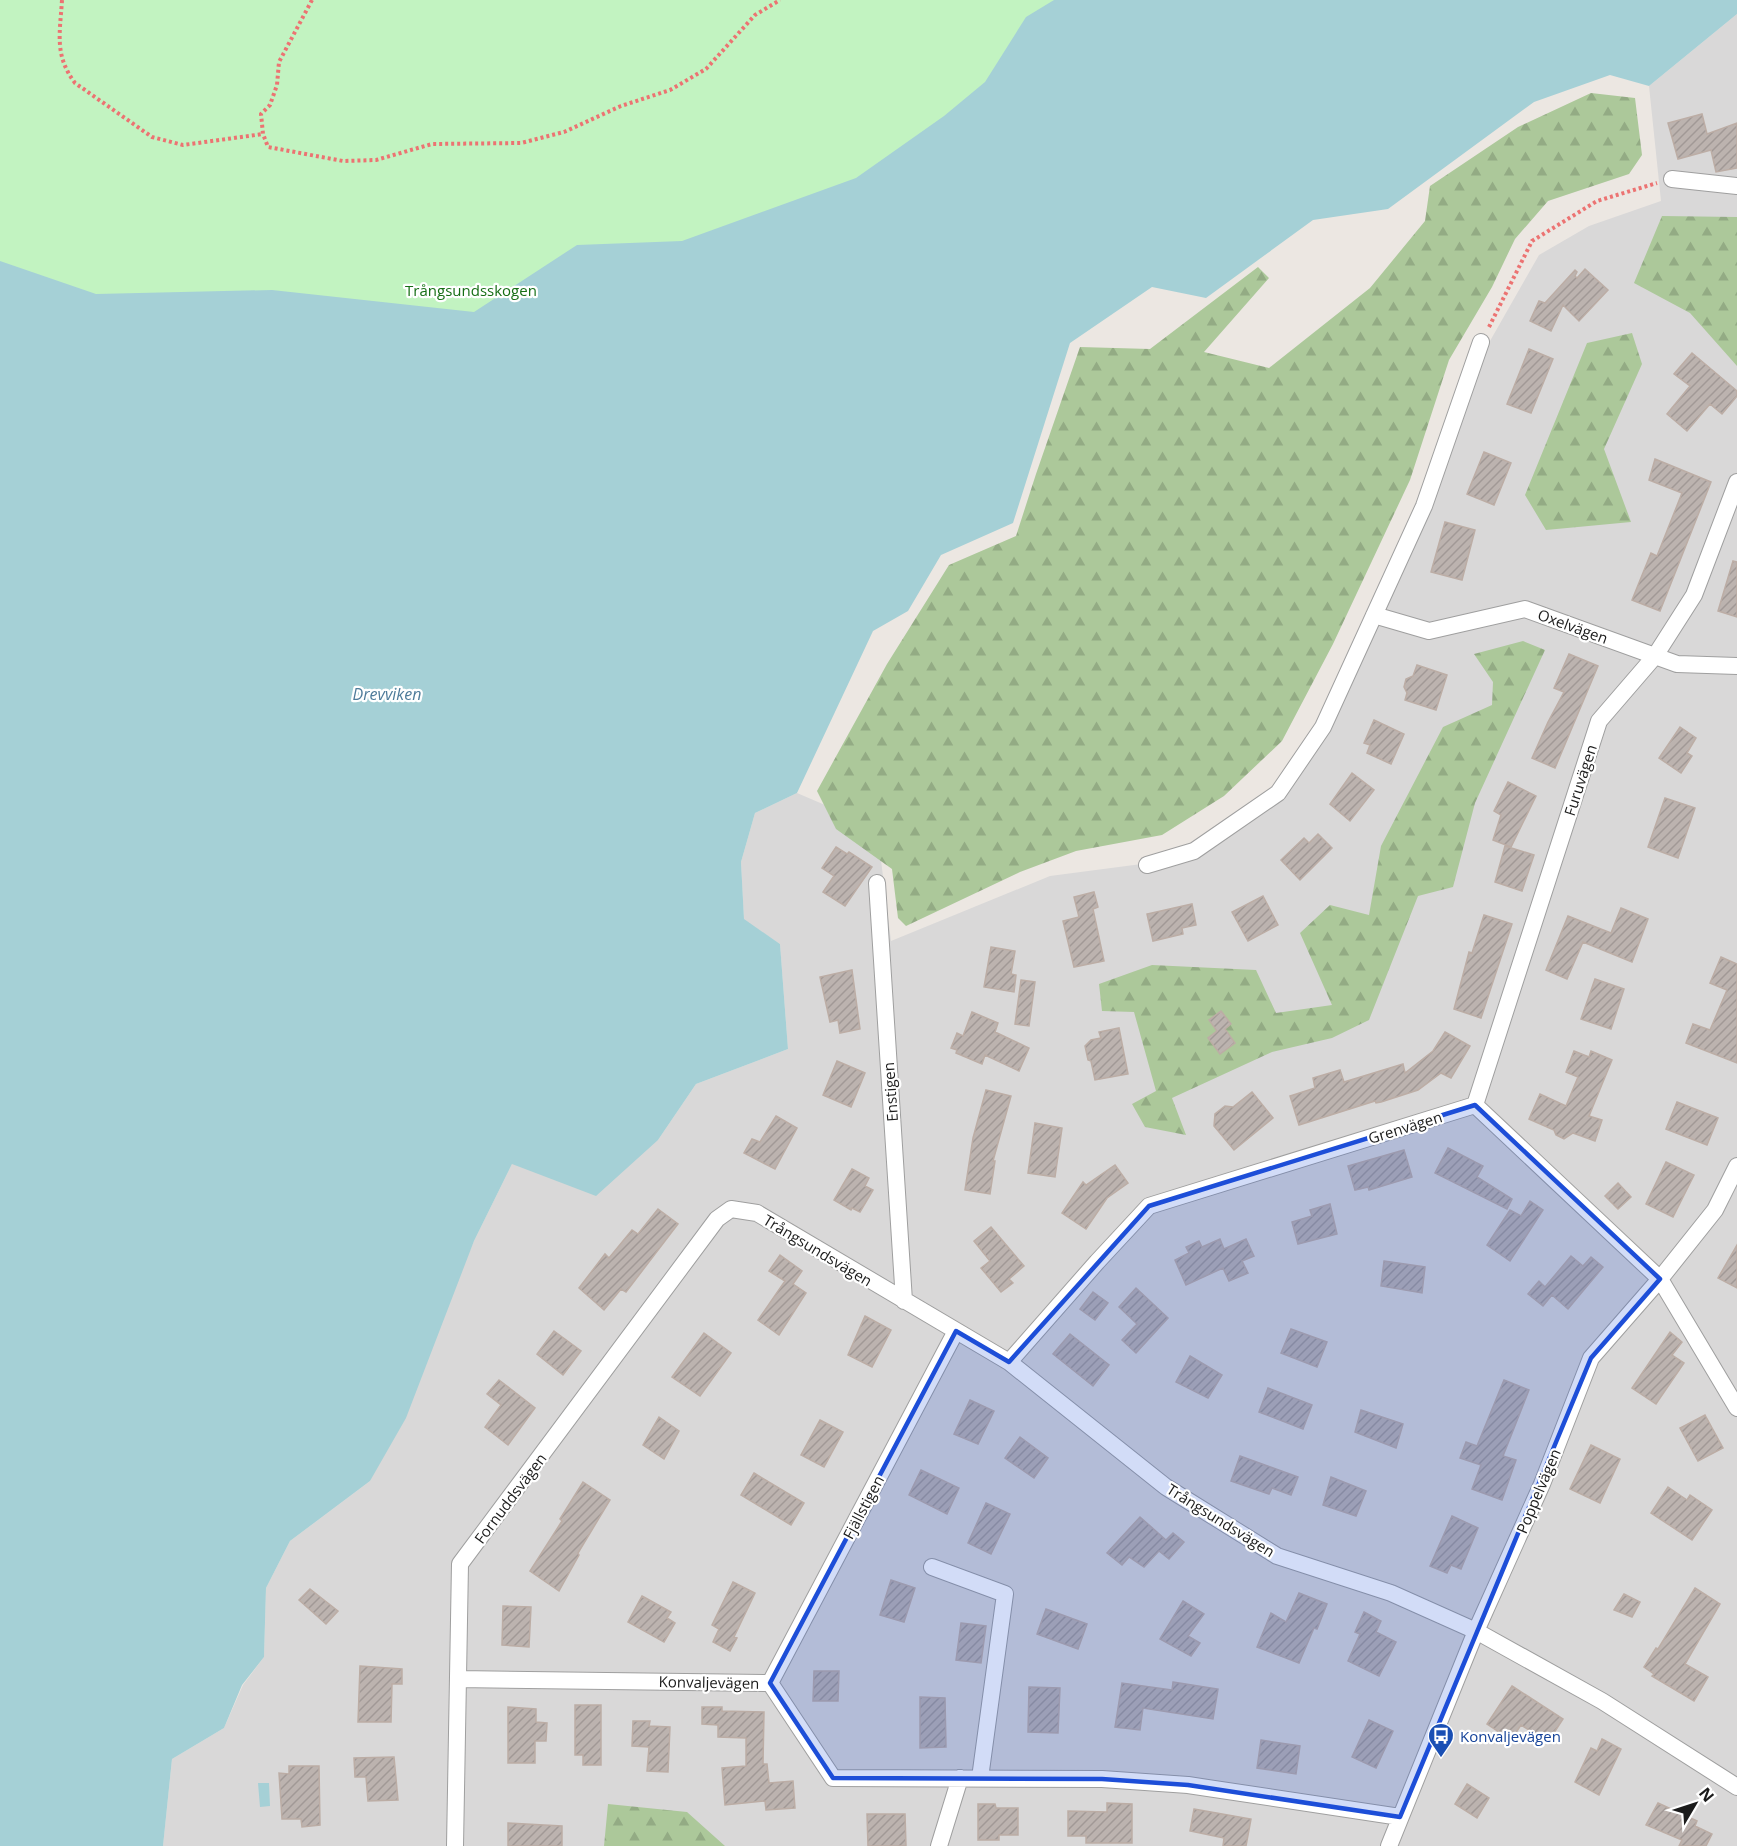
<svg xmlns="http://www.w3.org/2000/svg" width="1737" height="1846" font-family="'Open Sans',sans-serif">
	<defs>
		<pattern id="forest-firs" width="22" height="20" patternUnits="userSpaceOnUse" patternTransform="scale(1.5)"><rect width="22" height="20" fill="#acc89a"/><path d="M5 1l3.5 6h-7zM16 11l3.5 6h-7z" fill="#93ab84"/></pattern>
		<pattern id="building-hatch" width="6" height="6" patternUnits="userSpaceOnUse" patternTransform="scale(1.5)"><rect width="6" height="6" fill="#bcb3af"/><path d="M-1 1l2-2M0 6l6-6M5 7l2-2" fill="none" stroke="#a19996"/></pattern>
	</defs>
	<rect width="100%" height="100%" fill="#ece7e2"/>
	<path fill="#d9d8d8" d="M1737 14V1846H163L172 1759 224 1728 243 1685 264 1657 266 1588 290 1541 370 1481 474 1241 512 1164 658 1140 696 1084 788 1049 780 944 744 920 741 862 755 813 797 793 832 808 878 836 891 941 1050 876 1195 857 1284 796 1375 628 1490 341 1539 255 1589 226 1661 201 1649 86Z"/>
	<path fill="url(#forest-firs)" d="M1591 93 1635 98 1642 155 1629 174 1548 201 1515 239 1492 287 1449 360 1410 480 1333 644 1282 741 1224 796 1162 835 1076 851 1020 872 906 926 898 918 892 869 836 829 817 791 887 664 949 565 1016 536 1036 474 1080 347 1150 349 1258 267 1269 278 1204 352 1269 368 1370 288 1425 221 1430 186 1518 127Z
		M1662 216 1737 217V366L1690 313 1634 283Z
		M1632 333 1642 364 1604 449 1631 522 1546 530 1525 495 1587 343Z
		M1523 641 1545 650 1475 803 1453 887 1418 896 1369 1020 1332 1038 1272 1052 1172 1098 1186 1135 1145 1127 1132 1104 1156 1091 1134 1012 1102 1011 1099 984 1152 965 1256 970 1276 1013 1332 1005 1300 933 1330 905 1369 915 1381 846 1443 727 1492 705 1493 682 1474 654Z
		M608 1804 687 1812 725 1846H604Z"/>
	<path fill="#c2f3c1" d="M0 0H1375L532 603 0 474Z"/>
	<path fill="#a5d0d6" d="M1054 0H1737V14L1649 86 1610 75 1534 102 1388 209 1313 220 1206 298 1152 287 1070 343 1013 523 941 555 908 611 873 631 797 793 755 813 741 862 744 919 780 944 788 1049 696 1084 658 1140 596 1196 512 1164 474 1241 406 1418 370 1481 290 1541 266 1588 264 1657 242 1685 224 1728 172 1759 163 1846H0V261L96 294 272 290 474 312 577 245 682 241 856 178 944 116 985 82 1026 17Z
		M258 1783H269L270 1806 260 1807Z"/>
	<path fill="url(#building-hatch)" stroke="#bcada5" stroke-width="1.5" d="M1702 114 1707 134 1737 123V168L1716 172 1711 150 1678 159 1668 123Z
		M1585 269 1608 290 1579 321 1563 305 1551 331 1530 321 1539 301 1545 303 1575 270 1577 272 1575 276 1577 278Z
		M1529 349 1553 359 1531 413 1507 404Z
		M1692 353 1737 391V396L1722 414 1710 404 1687 431 1667 414 1690 386 1674 374Z
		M1484 452 1511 463 1494 505 1467 494Z
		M1655 459 1711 482 1660 611 1632 600 1651 553 1657 556 1682 493 1649 480Z
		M1445 522 1475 530 1462 580 1431 572Z
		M1733 561 1737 562V617L1718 611Z
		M1569 654 1598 666 1555 768 1532 758 1548 722 1564 692 1554 688Z
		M1417 665 1447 675 1436 710 1405 700 1407 693 1404 687 1406 679 1413 676Z
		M1374 720 1404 734 1391 764 1367 753 1370 745 1364 743Z
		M1680 727 1696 738 1687 753 1692 756 1681 773 1659 758Z
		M1352 773 1374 790 1350 821 1330 804Z
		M1508 782 1536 796 1511 847 1493 840 1501 815 1494 811Z
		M1665 798 1695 808 1678 858 1648 847Z
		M1318 834 1332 848 1300 880 1281 860 1304 838 1309 843Z
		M1505 846 1534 855 1522 891 1495 882Z
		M836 847 847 854 849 852 872 867 845 906 823 892 834 876 822 868Z
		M1094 892 1098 907 1093 909 1104 961 1074 967 1063 921 1079 917 1074 897Z
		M1263 896 1278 925 1248 941 1232 912Z
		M1192 904 1196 925 1182 928 1183 934 1153 941 1147 914Z
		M1621 908 1648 919 1632 962 1583 942 1567 979 1546 970 1568 916 1611 933Z
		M1484 915 1512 924 1481 1018 1454 1009 1469 952 1472 953Z
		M991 947 1015 951 1011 974 1016 975 1014 992 984 987Z
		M1721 957 1737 964V1063L1686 1043 1693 1024 1710 1030 1727 990 1710 983Z
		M852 970 860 1029 840 1033 838 1020 830 1022 820 977Z
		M1595 979 1624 989 1611 1029 1581 1019Z
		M1021 980 1035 982 1029 1026 1015 1024Z
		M1221 1011 1231 1024 1225 1029 1235 1043 1220 1054 1208 1038 1217 1031 1209 1020Z
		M972 1012 998 1023 995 1032 1029 1048 1019 1071 985 1055 982 1064 956 1053 957 1050 951 1048 957 1033 963 1036Z
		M1119 1028 1128 1074 1095 1080 1091 1061 1088 1060 1085 1046 1091 1040 1101 1038 1099 1032Z
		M1445 1032 1470 1046 1451 1078 1441 1073 1418 1090 1381 1102 1376 1103 1375 1101 1299 1125 1290 1096 1315 1088 1313 1078 1340 1070 1344 1082 1403 1064 1405 1073 1433 1051Z
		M1574 1051 1589 1057 1591 1051 1612 1060 1589 1116 1602 1120 1595 1141 1573 1133 1564 1139 1556 1135 1554 1130 1529 1119 1540 1094 1566 1106 1578 1077 1566 1072Z
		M837 1061 865 1073 851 1107 823 1095Z
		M986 1090 1011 1096 993 1161H995L990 1194 965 1190 973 1138Z
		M1252 1092 1273 1118 1234 1150 1214 1126 1215 1114 1225 1106 1233 1107Z
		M1677 1102 1718 1118 1707 1145 1666 1129Z
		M776 1116 797 1128 775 1169 744 1153 752 1139 760 1142Z
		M1035 1123 1062 1128 1055 1177 1028 1173Z
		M1448 1148 1483 1166 1477 1177 1512 1199 1507 1209 1435 1173Z
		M1404 1150 1412 1177 1369 1190 1368 1187 1355 1190 1348 1166Z
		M1666 1162 1694 1175 1673 1217 1646 1204Z
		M1115 1165 1128 1183 1107 1198 1086 1229 1062 1213 1083 1182 1086 1185Z
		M852 1169 869 1178 865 1186 873 1190 860 1212 852 1208 851 1210 834 1200Z
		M1618 1183 1631 1197 1618 1209 1605 1196Z
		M1530 1201 1543 1210 1510 1261 1487 1245 1510 1210 1521 1216Z
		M1330 1204 1337 1234 1298 1244 1292 1222 1312 1216 1310 1210Z
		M658 1209 678 1224 626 1292 621 1289 604 1310 579 1288 605 1254 609 1258 632 1230 638 1234Z
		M991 1227 1024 1266 1009 1279 1013 1283 1001 1292 981 1268 990 1261 974 1241Z
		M1220 1239 1224 1249 1246 1239 1254 1256 1242 1261 1248 1273 1229 1281 1223 1268 1186 1285 1175 1260 1189 1253 1186 1247 1199 1241 1202 1247Z
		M1737 1245V1288L1718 1278Z
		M780 1255 802 1271 793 1284 806 1293 779 1335 758 1320 785 1281 769 1271Z
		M1571 1256 1583 1266 1591 1257 1603 1267 1568 1309 1552 1295 1543 1306 1528 1294 1539 1281 1545 1287Z
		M1384 1261 1425 1267 1422 1293 1381 1286Z
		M1136 1288 1168 1318 1136 1353 1122 1340 1137 1324 1119 1307Z
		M1093 1292 1108 1303 1095 1320 1080 1309Z
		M865 1316 891 1330 872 1367 848 1355Z
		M1291 1329 1327 1342 1317 1367 1281 1353Z
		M554 1331 581 1351 563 1375 537 1354Z
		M1670 1332 1682 1342 1672 1355 1684 1363 1656 1404 1632 1388Z
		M704 1333 731 1353 700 1396 672 1377Z
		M1070 1334 1109 1365 1093 1386 1053 1354Z
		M1190 1356 1222 1375 1208 1398 1176 1382Z
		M499 1380 535 1408 508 1445 485 1427 501 1405 487 1394Z
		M1504 1380 1529 1390 1503 1456 1516 1460 1502 1500 1472 1489 1481 1465 1460 1458 1466 1442 1477 1446Z
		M1268 1388 1312 1405 1303 1429 1259 1412Z
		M970 1400 994 1411 978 1444 954 1434Z
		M1361 1410 1403 1424 1396 1448 1355 1432Z
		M1705 1415 1723 1448 1698 1461 1680 1428Z
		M659 1417 679 1431 664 1459 643 1445Z
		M820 1420 843 1432 824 1467 801 1455Z
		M1020 1437 1048 1458 1034 1478 1005 1458Z
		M1591 1445 1620 1459 1600 1503 1570 1489Z
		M1240 1456 1298 1477 1291 1495 1272 1488 1269 1494 1231 1481Z
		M921 1470 959 1488 947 1514 909 1495Z
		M754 1473 804 1503 791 1525 741 1495Z
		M1331 1477 1366 1491 1356 1516 1323 1505Z
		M583 1482 610 1500 578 1553 579 1555 559 1591 530 1571 562 1521 560 1519Z
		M1668 1487 1687 1500 1690 1495 1712 1510 1692 1540 1651 1513Z
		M986 1503 1010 1514 991 1554 968 1543Z
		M1452 1516 1478 1528 1461 1569 1451 1565 1447 1573 1430 1566Z
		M1140 1517 1166 1540 1173 1533 1184 1542 1169 1559 1159 1551 1144 1567 1129 1557 1122 1565 1107 1553Z
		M891 1580 915 1588 904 1622 880 1615Z
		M733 1582 755 1593 734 1637 737 1638 730 1651 713 1642 719 1629 712 1625Z
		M1695 1588 1720 1604 1685 1664 1708 1677 1694 1701 1652 1676 1654 1674 1644 1667 1656 1648 1658 1649Z
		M310 1589 338 1611 326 1624 299 1600Z
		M1299 1593 1327 1604 1317 1629 1314 1628 1299 1663 1257 1647 1271 1613 1286 1622Z
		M1624 1594 1640 1602 1632 1617 1614 1610Z
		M642 1596 671 1612 667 1618 675 1623 664 1642 628 1622Z
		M1183 1601 1204 1614 1188 1636 1200 1643 1191 1656 1160 1639Z
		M503 1606 531 1607 529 1647 502 1645Z
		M1046 1609 1087 1624 1078 1649 1037 1634Z
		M1364 1612 1381 1621 1376 1632 1396 1642 1379 1676 1348 1661 1360 1634 1355 1632Z
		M961 1623 986 1626 981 1663 956 1660Z
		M360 1666 402 1669V1684H392L391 1722H358Z
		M814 1671H839L838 1701H813Z
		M1173 1682 1218 1689 1213 1719 1143 1708 1140 1730 1115 1727 1122 1683 1172 1690Z
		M1512 1686 1563 1719 1548 1742 1521 1725 1511 1740 1487 1724Z
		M1029 1687 1060 1688 1058 1733 1028 1732Z
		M920 1697 945 1698 946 1747 920 1748Z
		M575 1705H601V1765H583V1755H575Z
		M508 1707 536 1709V1722L547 1723 546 1741H535V1763H508Z
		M702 1707H722V1711L764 1712 763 1764H767L769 1783 793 1781 795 1808 766 1810 765 1801 725 1805 722 1768 746 1766V1738L718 1737V1725L702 1724Z
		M1369 1720 1393 1731 1376 1768 1352 1757Z
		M633 1721H650L649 1726 670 1727 668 1772 647 1771 649 1747 632 1746Z
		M1602 1739 1621 1749 1599 1795 1575 1782 1591 1748 1597 1751Z
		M1261 1740 1300 1746 1296 1774 1257 1768Z
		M394 1757 398 1800 368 1801 366 1777H355L354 1758Z
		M289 1766H319L320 1825 302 1827 301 1819H282L279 1773 289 1774Z
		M1467 1784 1489 1798 1477 1818 1455 1804Z
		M1107 1803 1132 1804V1843H1086V1836H1068V1811L1107 1812Z
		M1658 1803 1697 1821 1695 1826 1712 1834 1706 1846H1679L1682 1840 1646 1825Z
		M978 1804H995L996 1808H1018V1835H999V1840H978Z
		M1194 1809 1251 1819 1246 1846H1223L1224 1838 1190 1831Z
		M867 1814H905L906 1846H868Z
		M508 1823 562 1826V1846H508Z"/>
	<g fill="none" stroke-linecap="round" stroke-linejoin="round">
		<defs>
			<path id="minor" d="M1672 179 1737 186
				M1374 615 1429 631 1525 609 1677 664 1737 666
				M1147 865 1194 851 1278 793 1323 727 1424 506 1481 342
				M877 883 904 1301
				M1475 1105 1599 721 1655 656 1694 595 1737 482
				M1009 1362 1097 1262 1149 1206 1475 1105 1660 1279 1737 1408
				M932 1567 1005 1594 980 1778
				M458 1679 770 1683 833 1778 1102 1779 1188 1785 1400 1817
				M770 1683 956 1331
				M455 1846 460 1564 717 1219 731 1209 757 1213 1009 1362 1166 1487 1277 1556 1391 1593 1476 1631 1602 1701 1737 1787
				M939 1846 960 1778
				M1389 1846 1476 1631 1542 1484 1591 1358 1660 1279 1715 1210 1737 1166"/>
		</defs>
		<use href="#minor" stroke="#9f9f9f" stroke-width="18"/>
		<path stroke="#ec7372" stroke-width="4" stroke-dasharray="3 3" stroke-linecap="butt" d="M62 0C60 33 54 55 75 83L152 137 183 145 263 134
			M312 0 279 62 277 85 270 105 261 114 263 134 268 147 343 161 376 160 432 144 521 143 564 132 621 106 670 90 706 69 755 15 780 0
			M1489 327 1532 241 1597 201 1657 183"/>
		<use href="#minor" stroke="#fff" stroke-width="16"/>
	</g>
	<path fill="#1d4ed8" fill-opacity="0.2" stroke="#1d4ed8" stroke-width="4.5" stroke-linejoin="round" d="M1475 1105 1660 1279 1591 1358 1400 1817 1188 1785 1102 1779 833 1778 770 1683 956 1331 1009 1362 1149 1206Z"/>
	<defs>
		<symbol id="bus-pin" viewBox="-11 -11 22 30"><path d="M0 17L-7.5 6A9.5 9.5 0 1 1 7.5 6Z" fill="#1a4fb4" stroke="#fff"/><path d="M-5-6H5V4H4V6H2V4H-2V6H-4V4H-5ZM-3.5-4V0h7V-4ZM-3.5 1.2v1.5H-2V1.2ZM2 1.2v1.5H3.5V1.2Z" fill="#fff"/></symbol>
	</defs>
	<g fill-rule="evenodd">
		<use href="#bus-pin" x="1426" y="1721" width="30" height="40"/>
	</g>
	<g text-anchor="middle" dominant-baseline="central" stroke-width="4.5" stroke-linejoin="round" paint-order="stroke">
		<g font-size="15" fill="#166e15" stroke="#fff">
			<text x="471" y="290">Trångsundsskogen</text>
		</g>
		<g font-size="15" fill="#1b1b1b" stroke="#fff">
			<text transform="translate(1573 626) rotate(20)">Oxelvägen</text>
			<text transform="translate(1580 780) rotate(-72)">Furuvägen</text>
			<text transform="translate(890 1092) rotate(-94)">Enstigen</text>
			<text transform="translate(1405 1127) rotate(-17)">Grenvägen</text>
			<text transform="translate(818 1250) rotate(31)">Trångsundsvägen</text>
			<text transform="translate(1538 1491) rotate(-67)">Poppelvägen</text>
			<text transform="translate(510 1498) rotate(-53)">Fornuddsvägen</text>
			<text transform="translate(863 1507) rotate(-62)">Fjällstigen</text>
			<text transform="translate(1221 1520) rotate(32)">Trångsundsvägen</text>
			<text transform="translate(709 1682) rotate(1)">Konvaljevägen</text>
		</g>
		<g font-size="15" fill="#164399" stroke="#fff" text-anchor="start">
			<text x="1460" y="1736">Konvaljevägen</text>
		</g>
		<g font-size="16" font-style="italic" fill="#4e7b9a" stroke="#fff">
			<text x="387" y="694">Drevviken</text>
		</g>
	</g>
	<g transform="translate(1695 1804) rotate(51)" stroke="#ffffff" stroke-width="4.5" paint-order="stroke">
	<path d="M0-4.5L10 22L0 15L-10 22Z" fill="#1b1b1b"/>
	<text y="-9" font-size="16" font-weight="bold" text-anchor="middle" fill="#1b1b1b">N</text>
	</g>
</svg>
